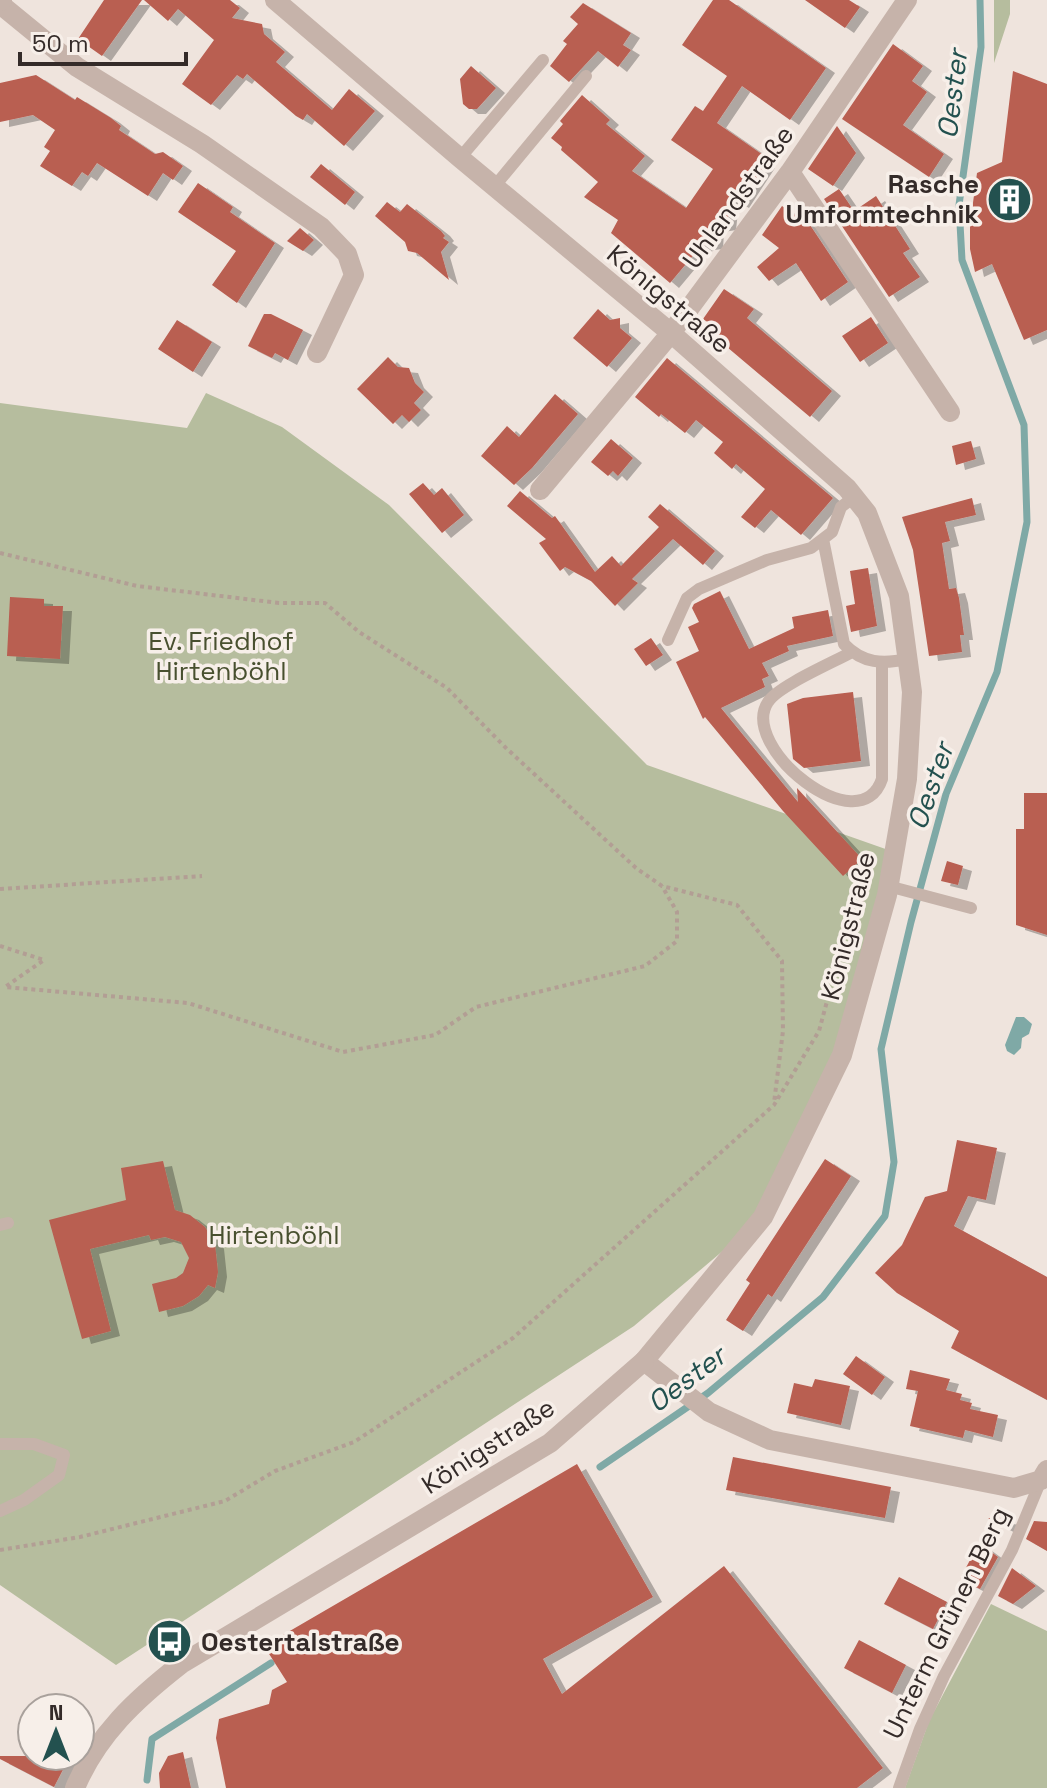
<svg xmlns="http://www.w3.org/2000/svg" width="1047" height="1788" font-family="'Space Grotesk',sans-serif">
	<defs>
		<filter id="shadow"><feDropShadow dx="9" dy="5" stdDeviation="0" flood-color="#0004"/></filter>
	</defs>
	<rect width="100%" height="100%" fill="#efe4dd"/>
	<path fill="#b6bd9e" d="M994 0H1010V14L994 63Z
		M206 393 282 427 389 505 647 765 894 852 842 1055 763 1217 634 1326 116 1665 0 1585V403L187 428Z
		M991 1604 1047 1631V1788H905L929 1721Z"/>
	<path fill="#7fa9a6" d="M1016 1017H1024L1032 1024 1029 1034 1022 1038 1021 1048 1014 1055 1007 1051 1005 1045Z"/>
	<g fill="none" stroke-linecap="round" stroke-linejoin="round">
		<path stroke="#7fa9a6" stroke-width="7" d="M600 1467 708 1393 823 1297 885 1216 894 1162 881 1049 911 922 946 794 997 672 1027 522 1024 425 962 260 959 205 981 47 980 0
			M147 1780 152 1739 271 1663"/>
	</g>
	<path fill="#b95e51" filter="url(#shadow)" d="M104 0H142L102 56 78 39Z
		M144 0H230L240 8 232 18 262 24 264 34 285 52 276 62 332 110 349 89 375 111 344 146 307 114 303 120 296 116 247 74 243 79 237 75 211 105 182 84 214 40 178 9 168 21Z
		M713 0H729L826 68 790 120 742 86 717 123 763 155 766 163 740 203 730 197 727 225 715 227 714 244 705 245 696 252 670 283 611 233 618 220 584 197 598 182 561 150 562 147 551 138 563 124 560 121 582 95 610 120 606 124 645 156 632 171 686 208 713 169 671 140 695 106 703 111 727 76 682 45Z
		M805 0H849L860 7 845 28Z
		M583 3 631 33 623 45 631 50 618 67 598 51 569 82 550 66 567 44 563 41 578 24 570 17Z
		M893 44 923 66 912 81 927 92 903 125 944 154 929 177 842 119Z
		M471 66 496 88 477 109H469L463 104 460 79Z
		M1013 71 1047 84V330L1024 340 992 264 975 272 970 249V225L977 173 1002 162Z
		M36 75 75 100 77 97 111 118 121 126 119 130 155 154 163 152 183 166 173 180 163 173 148 196 97 163 88 176 82 172 72 186 40 166 50 151 44 147 55 130 33 115 0 122V83Z
		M837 126 856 153 833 186 808 169Z
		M321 164 355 192 345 205 310 177Z
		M198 183 233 207 230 212 275 243 237 303 212 285 236 251 178 212Z
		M839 189 854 211 876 196 910 249 903 253 920 277 889 297 824 199Z
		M387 202 400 212 407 204 441 231 445 236 443 238 449 242 441 252 449 280 417 253 408 251 405 242 375 216Z
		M782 206 810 225 848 282 821 301 796 263 769 281 757 267 779 248 762 235Z
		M300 228 314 240 303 251 287 241Z
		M724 289 754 309 747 318 832 391 810 417 708 331 712 325 703 319Z
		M598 309 610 320 620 318V328L632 338 607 367 573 338Z
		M264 314H271L303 330 288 360 275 353 272 358 248 346Z
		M871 317 888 343 860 362 842 336Z
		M177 320 212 342 193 372 158 349Z
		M388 357 398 367 409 368 415 383 424 392 414 403 421 410 409 422 402 415 393 424 357 389Z
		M667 358 833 498 801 535 771 510 755 528 741 517 765 489 736 464 732 469 714 453 723 442 696 420 685 433 661 414 659 417 635 397Z
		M555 394 578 414 532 468 514 485 481 456 507 426 519 437Z
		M611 439 633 458 618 476 613 471 608 476 591 462Z
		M971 441 976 459 956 465 952 446Z
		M423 483 434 495 442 488 464 515 442 533 409 494Z
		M520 491 552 518 555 516 595 572 612 556 621 566 659 527 648 517 660 504 715 551 703 565 673 539 632 579 638 583 615 606 591 581 565 567 560 571 539 543 546 539 507 506Z
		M972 498 976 515 945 522 950 541 942 543 949 589 956 588 959 598 964 635H960L962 652 929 656 913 550 902 517Z
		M868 568 877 626 851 632 846 606 855 604 850 571Z
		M720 591 749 649 794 628 792 617 828 610 833 636 787 646 789 651 762 663 769 676 762 679 765 687 721 708 798 802 797 788 862 859 843 876 783 811 705 717 703 719 676 662 699 651 688 627 699 622 692 608 694 604Z
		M10 597 44 599V606H63L60 659 7 656Z
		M651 638 663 655 646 666 634 649Z
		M853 692 861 761 804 768 793 759 787 704 803 698Z
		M1024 793H1047V935L1016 925V829H1024Z
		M947 861 963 866 958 885 941 881Z
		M957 1140 997 1148 986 1200 968 1196 954 1226 1047 1277V1400L951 1348 959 1331 897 1293 875 1273 902 1245 925 1197 947 1191Z
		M825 1159 851 1176 772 1297 768 1294 743 1331 726 1320 750 1283 746 1280Z
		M163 1161 175 1210 190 1215 205 1227 215 1244 218 1272 215 1288 208 1285 199 1296 183 1306 159 1312 152 1284 176 1278 183 1273 189 1258 181 1242 165 1237 151 1240 149 1235 90 1249 111 1331 82 1339 49 1220 126 1200 121 1168Z
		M856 1356 885 1377 872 1395 843 1374Z
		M910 1370 950 1379 946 1390 962 1394 960 1400 972 1403 970 1409 998 1415 993 1437 965 1430 963 1438 910 1426 918 1391 906 1389Z
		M815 1379 850 1386 841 1425 787 1413 794 1383 812 1387Z
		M733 1457 891 1487 885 1518 726 1490Z
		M577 1464 653 1597 543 1659 562 1694 724 1566 883 1768 857 1788H226L216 1738 219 1719 269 1704 272 1690 287 1682 264 1646Z
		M988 1518 1015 1520 1010 1530Z
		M1034 1521 1047 1522V1551L1026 1539Z
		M979 1543 998 1557 980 1589 960 1579Z
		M1012 1568 1036 1586 1013 1604 998 1596Z
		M899 1577 947 1602 933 1629 884 1604Z
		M859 1640 906 1665 892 1693 844 1668Z
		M183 1752 191 1788H160L159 1773 168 1756Z
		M0 1756H70L54 1787 0 1759Z"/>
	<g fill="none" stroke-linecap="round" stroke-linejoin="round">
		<path stroke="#b29e94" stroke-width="4" stroke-dasharray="4 4" stroke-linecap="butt" d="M0 553 137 586 279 603H325L359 632 447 688 506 748 636 868 662 886 737 905 782 961 783 1031 774 1103
			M0 889 202 876
			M0 946 44 960 5 987 188 1003 343 1052 435 1035 476 1007 645 966 677 941V912L662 886
			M0 1550 80 1537 225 1501 275 1471 354 1442 513 1338 774 1105 819 1031 847 927 864 897"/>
		<path stroke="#c6b3aa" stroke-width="12" d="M460 158 543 60
			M494 187 586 76
			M823 539 844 644C863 664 883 664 908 659
			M668 640 687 598 699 589 767 560 811 548 832 532 841 507 854 497
			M852 652C834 662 778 686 768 702 738 747 860 845 882 779V663
			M888 886 971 908
			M0 1225 8 1223
			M0 1444H34L64 1455 59 1475 24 1500 0 1511
			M899 1788 920 1729 944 1676 1012 1550 1041 1480"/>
		<path stroke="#c6b3aa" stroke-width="20" d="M275 0 460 158 671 333 847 488 867 513 899 596 912 692 907 779 887 895 842 1055 763 1217 644 1361 709 1412 770 1440 1014 1488 1041 1480 1047 1470
			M0 4 77 67 202 144 321 227 347 254 354 275 317 353
			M790 172 950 412
			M540 490 671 333 790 172 907 0"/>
		<path stroke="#c6b3aa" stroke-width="20" d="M0 1 2 0
			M75 1788C97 1735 136 1699 181 1664L550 1443 644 1361"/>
	</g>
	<defs>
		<symbol id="building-disc" viewBox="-11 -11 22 22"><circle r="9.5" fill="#23514f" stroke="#f7efe9"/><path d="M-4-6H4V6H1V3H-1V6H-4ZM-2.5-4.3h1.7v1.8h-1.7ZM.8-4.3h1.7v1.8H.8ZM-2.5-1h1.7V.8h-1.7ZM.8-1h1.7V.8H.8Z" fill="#fff"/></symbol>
		<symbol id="bus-disc" viewBox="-11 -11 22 22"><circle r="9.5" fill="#23514f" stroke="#f7efe9"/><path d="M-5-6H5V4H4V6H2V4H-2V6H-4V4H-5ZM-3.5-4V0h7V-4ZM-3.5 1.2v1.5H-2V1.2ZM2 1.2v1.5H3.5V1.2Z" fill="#fff"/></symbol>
	</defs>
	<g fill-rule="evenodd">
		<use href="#building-disc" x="984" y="174" width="51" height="51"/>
		<use href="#bus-disc" x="144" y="1616" width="51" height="51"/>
	</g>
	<g text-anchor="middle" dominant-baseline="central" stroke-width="7" stroke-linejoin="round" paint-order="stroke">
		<g font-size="26" font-weight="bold" fill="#342b29" stroke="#f7efe9" text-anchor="end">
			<text x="979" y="184">Rasche<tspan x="979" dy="30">Umformtechnik</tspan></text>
			<text x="201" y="1642" text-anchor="start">Oestertalstraße</text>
		</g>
		<g font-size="26" fill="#342b29" stroke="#f7efe9">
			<text transform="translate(738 197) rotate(-54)">Uhlandstraße</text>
			<text transform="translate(669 299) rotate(40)">Königstraße</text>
			<text transform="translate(848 926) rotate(-76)">Königstraße</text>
			<text transform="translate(488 1446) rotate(-33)">Königstraße</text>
			<text transform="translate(946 1623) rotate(-64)">Unterm Grünen Berg</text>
		</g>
		<g font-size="26" fill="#48502f" stroke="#f7efe9">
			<text x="221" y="641">Ev. Friedhof<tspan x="221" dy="30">Hirtenböhl</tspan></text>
			<text x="274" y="1235">Hirtenböhl</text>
		</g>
		<g font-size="28" font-style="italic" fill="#23514f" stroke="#f7efe9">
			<text transform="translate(952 94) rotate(-83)">Oester</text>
			<text transform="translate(930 786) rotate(-71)">Oester</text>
			<text transform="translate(686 1379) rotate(-37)">Oester</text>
		</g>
	</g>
	<g transform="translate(56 1732)"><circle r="38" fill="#f7efe9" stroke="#a9a19c" stroke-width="2"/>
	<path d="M0-6L14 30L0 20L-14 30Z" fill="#23514f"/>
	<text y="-12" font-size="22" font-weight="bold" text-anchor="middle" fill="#342b29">N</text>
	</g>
	<path d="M20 52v12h166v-12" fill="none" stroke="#342b29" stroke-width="4"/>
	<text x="32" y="52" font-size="24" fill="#342b29" stroke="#f7efe9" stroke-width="6" paint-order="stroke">50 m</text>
</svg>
